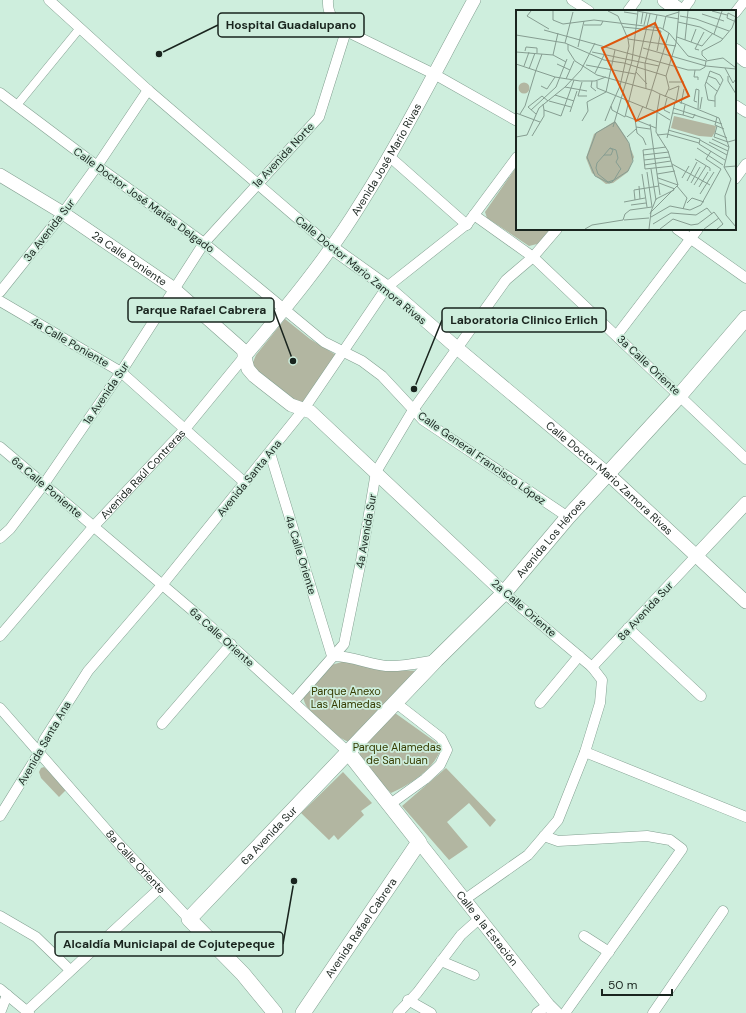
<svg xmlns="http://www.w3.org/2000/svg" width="746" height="1013" font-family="'DM Sans',sans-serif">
	<rect width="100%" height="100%" fill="#ceeedd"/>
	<path fill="#b2b6a1" d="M517 166V229H552L541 243 529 246 487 218 485 212Z
		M285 319 310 339 336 355 301 404 285 397 251 367 256 355Z
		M345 661 385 669 417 671 351 742C339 741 316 718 308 708 304 704 303 696 302 691L321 668Z
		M395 713 437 743 441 749C433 770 411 784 391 793L358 759 362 746Z
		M44 767 67 789 59 797 41 778 39 772 41 768Z
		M446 768 496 820 490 827 469 803 447 822 468 847 449 860 402 806Z
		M343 772 372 803 361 811 364 815 338 840 334 835 329 840 301 813Z"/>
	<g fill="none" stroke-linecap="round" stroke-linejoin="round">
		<defs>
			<path id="pedestrian" d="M17 105 80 28"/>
			<g id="minor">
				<path d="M49 0 148 90 331 247"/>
				<path d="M328 0C327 15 335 23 346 31L434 74 517 121"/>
				<path d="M572 0 589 11"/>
				<path d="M628 11 636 0"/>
				<path d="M682 11 690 0"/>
				<path d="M735 13 745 0"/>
				<path d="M0 93 97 166 204 243 324 342 362 361 382 376 423 420 568 517"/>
				<path d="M735 105 746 112"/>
				<path d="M390 157 467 225"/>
				<path d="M735 179 746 164"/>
				<path d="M474 215 533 257 746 459"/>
				<path d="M677 229 746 278"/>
				<path d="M0 292 63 213 97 166 148 90"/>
				<path d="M0 301 121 372 244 482"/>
				<path d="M617 335 698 229"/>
				<path d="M0 447 199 616 348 752"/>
				<path d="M270 453 332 656"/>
				<path d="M0 538 10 529 44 484 121 372 204 243 319 117 346 31"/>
				<path d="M628 628 701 696"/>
				<path id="s1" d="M0 636 94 526 185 429 244 357"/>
				<path d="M332 656C354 656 366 664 386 666 403 667 419 663 436 660"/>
				<path d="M592 667 697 555"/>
				<path d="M294 701 344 644 361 561 376 472 413 410 506 280 533 257 557 229"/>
				<path d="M540 703 579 656"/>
				<path id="s2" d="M0 708 119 844 189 919"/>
				<path d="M162 724 231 644"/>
				<path d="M585 752 746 817"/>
				<path d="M389 805 425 779 440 765 447 750 441 738 396 703"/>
				<path d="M0 816 39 753 44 740 88 671 162 585 304 409 387 287 468 223 517 157"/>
				<path d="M544 836 558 841 647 836 670 840 682 849 565 1013"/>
				<path d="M464 900 528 855 558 820 585 752 600 703 602 680 592 667 504 593"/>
				<path d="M0 916 36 937 70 970"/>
				<path d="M584 936 609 952"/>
				<path d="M441 961 474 975"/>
				<path d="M0 989 29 1013"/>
				<path d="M408 1000 431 1013"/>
				<path d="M27 1011 160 888"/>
				<path d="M0 1013 7 995"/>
				<path d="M398 1013 417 993 461 935 479 919"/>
				<path d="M537 1013 548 1005"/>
				<path d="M653 1013 723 911"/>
			</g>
			<g id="tertiary">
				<path id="s3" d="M0 175 63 213 173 288 243 350 248 369 254 376 291 405 311 412 504 593"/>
				<path id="s4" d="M331 247 387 287 457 348 608 474 746 602"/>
				<path id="s5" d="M244 357C285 309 328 257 361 203 402 138 437 68 474 0"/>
				<path d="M697 555 746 503"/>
				<path id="s6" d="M419 842 548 1005 556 1013"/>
			</g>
			<g id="secondary">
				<path d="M665 0 680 11"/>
				<path d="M735 51 746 60"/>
				<path id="s7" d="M275 1013 243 974 189 919 436 660 504 593 568 517 680 395 746 318"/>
				<path id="s8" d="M303 1013 419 842 348 752"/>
			</g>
		</defs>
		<use href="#pedestrian" stroke="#83a091" stroke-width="9"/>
		<use href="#minor" stroke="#83a091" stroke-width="11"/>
		<use href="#tertiary" stroke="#83a091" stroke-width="14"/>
		<use href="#secondary" stroke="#83a091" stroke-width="16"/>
		<use href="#pedestrian" stroke="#fff" stroke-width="8"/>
		<use href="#minor" stroke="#fff" stroke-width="10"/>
		<use href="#tertiary" stroke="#fff" stroke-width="13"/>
		<use href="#secondary" stroke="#fff" stroke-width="15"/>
	</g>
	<g text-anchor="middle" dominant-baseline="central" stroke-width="3.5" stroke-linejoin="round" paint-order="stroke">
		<g font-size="11" fill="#19241e" stroke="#ceeedd">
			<text transform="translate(283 155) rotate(-47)">1a Avenida Norte</text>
			<text stroke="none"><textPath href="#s5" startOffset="244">Avenida José Mario Rivas</textPath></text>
			<text transform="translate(144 200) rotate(36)">Calle Doctor José Matías Delgado</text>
			<text transform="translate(49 230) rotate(-52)">3a Avenida Sur</text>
			<text stroke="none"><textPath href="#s3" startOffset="154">2a Calle Poniente</textPath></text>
			<text transform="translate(361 270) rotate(39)">Calle Doctor Mario Zamora Rivas</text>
			<text transform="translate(70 342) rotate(30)">4a Calle Poniente</text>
			<text transform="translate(649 365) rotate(43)">3a Calle Oriente</text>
			<text transform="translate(106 393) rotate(-56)">1a Avenida Sur</text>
			<text transform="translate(482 458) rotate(35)">Calle General Francisco López</text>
			<text stroke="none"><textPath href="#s1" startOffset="216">Avenida Raúl Contreras</textPath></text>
			<text transform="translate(249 478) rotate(-51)">Avenida Santa Ana</text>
			<text stroke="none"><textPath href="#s4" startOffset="362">Calle Doctor Mario Zamora Rivas</textPath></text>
			<text transform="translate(47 487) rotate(40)">6a Calle Poniente</text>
			<text transform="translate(366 531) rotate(-80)">4a Avenida Sur</text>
			<text stroke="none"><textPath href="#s7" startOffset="653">Avenida Los Héroes</textPath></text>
			<text transform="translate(301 555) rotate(73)">4a Calle Oriente</text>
			<text transform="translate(524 608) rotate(41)">2a Calle Oriente</text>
			<text transform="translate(645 611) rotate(-47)">8a Avenida Sur</text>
			<text transform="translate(222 637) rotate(42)">6a Calle Oriente</text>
			<text transform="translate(44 743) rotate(-60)">Avenida Santa Ana</text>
			<text stroke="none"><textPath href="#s7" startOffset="243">6a Avenida Sur</textPath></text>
			<text stroke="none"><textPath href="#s2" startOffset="205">8a Calle Oriente</textPath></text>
			<text stroke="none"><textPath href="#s8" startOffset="103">Avenida Rafael Cabrera</textPath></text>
			<text stroke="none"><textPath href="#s6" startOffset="110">Calle a la Estación</textPath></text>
		</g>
		<g font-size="11" fill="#363c02" stroke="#ceeedd">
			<text x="346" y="691">Parque Anexo<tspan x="346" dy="13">Las Alamedas</tspan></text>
			<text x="397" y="747">Parque Alamedas<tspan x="397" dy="13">de San Juan</tspan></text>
		</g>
	</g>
	<g transform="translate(516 10)">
		<rect width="220" height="220" fill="#ceeedd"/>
		<path d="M2.5 78a5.5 5.5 0 1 1 11 0a5.5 5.5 0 1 1-11 0ZM158 106 200 116 199 122 196 127 183 126 155 118ZM99 111 111 129 118 147 112 162 97 173 90 174 76 163 70 148 78 124Z" fill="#b2b6a1"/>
		<path fill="none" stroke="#869d91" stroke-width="1" d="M15 1 11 6 33 19M37 1V10L47 14 78 10 145 18 153 23 172 46 190 51 207 48 220 58M92 1 102 6 112 29M121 1 163 9M196 1 211 5M108 2 121 4M186 4 208 11M164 6 180 9 213 21M162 12 184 17 207 29M125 14 127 2M68 15H85L87 11M128 15 131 3M107 17 145 21M147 19 150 6 163 2M28 20 172 60H184L189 57 190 51M198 24 206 1M0 25 49 33 88 50 108 53 150 66 153 78 149 87M161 27 186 36 197 23M112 29 113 36 104 76 95 96 96 100 109 107 134 4M112 29 160 36M169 30 172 1M175 32 180 19M49 33 57 2M52 34V40L59 51 81 65 135 80M62 37 68 11M127 38 190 56 220 59M183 40 179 39 188 22M9 41 10 37 21 38V43M141 41 145 21M0 42 37 45M76 42 143 56M37 45 42 23M37 45 50 52M191 50 186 45V41L205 31 216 18 220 7 212 3 211 8 218 11M0 54 39 67 64 71H79L90 67M41 54 54 60M70 55 119 64M8 56 13 42M209 58 217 73 220 69M13 59 19 43M20 60 26 44M179 60 178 67H182V70M120 62 131 74M79 63 88 45M150 66 160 33 163 1M192 66 200 69 204 75M212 66V71L220 84M50 69 58 51M76 71 75 77 80 81M81 71V78L130 98M66 72 62 86H71M153 72H168M190 72 201 81M25 76 31 79 39 67M49 77 71 81M130 79 129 54 141 5M136 80 144 84 141 102 130 98 153 23M153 80 163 76 160 92M144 84 203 108 213 137 208 157M39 85 58 91M151 88 148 100 154 103M33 91 55 97M199 91 192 90 189 75 194 61 204 65 207 70 199 86V97M181 92 178 91 180 79 183 80 182 99M27 94 28 100 45 106 58 70M165 94 168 79M157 98 206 114M184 99 186 87M15 100 40 77 51 49M54 102 61 81M0 103 24 112M157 103 167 105 169 95M4 104 9 96 20 60M20 104 12 97 26 86 32 91M167 105 177 108 179 104M110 106 140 118M201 107 199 115 208 119M119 109 121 123 127 128 130 135M121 110 127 96M66 111 72 101 71 92 90 82 99 40M89 111 95 96M134 114 144 185M201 116 198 127 212 132 219 130M97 117 116 51 122 1M120 117 134 119M152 120 184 129 183 134 209 150M199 123 211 128M141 125 151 124 183 133M16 126 28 106V100M0 127 11 125 23 98 49 77 65 60 79 33M111 127 120 119M151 128 159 92M196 129 213 137M184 130 211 145M193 132 212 141M150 137 127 140 129 159 157 156M181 138 207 155M88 145 81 153 80 158 82 164 92 172 98 170 112 161 117 151 113 133 99 112 80 123 71 147 79 166 93 173 96 172 98 170 104 160 105 159 100 152 102 148 100 140 94 138 88 145H95L97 140 94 138M127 145 153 142M179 149 194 158V161M128 150 154 147M156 154 194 175M128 155 155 151M208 157 215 169 209 186 210 205 220 217M208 157 220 156M135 159 140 190M126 164 131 197M141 164 159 161M142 168 162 175M166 168 173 156M171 171 181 152M143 173 159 179M175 173 184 157M178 175 190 156M123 176 124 189M161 176 171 188 167 199M183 177 192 162M184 184 198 162M119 190 118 180 143 176M108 192 129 188M171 193 176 188 188 192M115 195 130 193M134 204 140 189 158 180M135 207 154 196 174 200 185 195 205 159 190 149 195 141M108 210 133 208M137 214 155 203 180 205 191 198 196 204M69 219 76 215 107 210 109 204 114 200 136 197 131 162M133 219 135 202 162 175 152 141 140 122 141 102 154 110M144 219 157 209 175 215 182 214 198 202 207 214 201 219M188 219 203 208"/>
		<path fill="#de560d" fill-opacity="0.15" stroke="#de560d" stroke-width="2" d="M139 13 173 86 120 111 86 38Z"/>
		<rect width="220" height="220" fill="none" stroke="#19241e" stroke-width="2"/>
	</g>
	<path fill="none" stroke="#19241e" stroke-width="1.5" d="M159 54L218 25M293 361L274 310M414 389L442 320M294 881L283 944"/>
	<g fill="#19241e" stroke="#ceeedd" stroke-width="1.5">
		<circle cx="159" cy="54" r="4"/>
		<circle cx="293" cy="361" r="4"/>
		<circle cx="414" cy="389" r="4"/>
		<circle cx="294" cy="881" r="4"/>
	</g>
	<g fill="#ceeedd" stroke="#19241e" stroke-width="1.5">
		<rect x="218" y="13" width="146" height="24" rx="4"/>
		<rect x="128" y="298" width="146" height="24" rx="4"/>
		<rect x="442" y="308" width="164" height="24" rx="4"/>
		<rect x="55" y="932" width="228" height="24" rx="4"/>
	</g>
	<g font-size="12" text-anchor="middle" font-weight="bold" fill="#19241e">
		<text x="291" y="29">Hospital Guadalupano</text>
		<text x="201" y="314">Parque Rafael Cabrera</text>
		<text x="524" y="324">Laboratoria Clinico Erlich</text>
		<text x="169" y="948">Alcaldía Municiapal de Cojutepeque</text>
	</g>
	<path d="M602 989v6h70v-6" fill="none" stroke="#19241e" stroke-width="2"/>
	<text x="608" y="989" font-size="12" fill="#19241e" stroke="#ceeedd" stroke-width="3" paint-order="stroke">50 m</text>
</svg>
